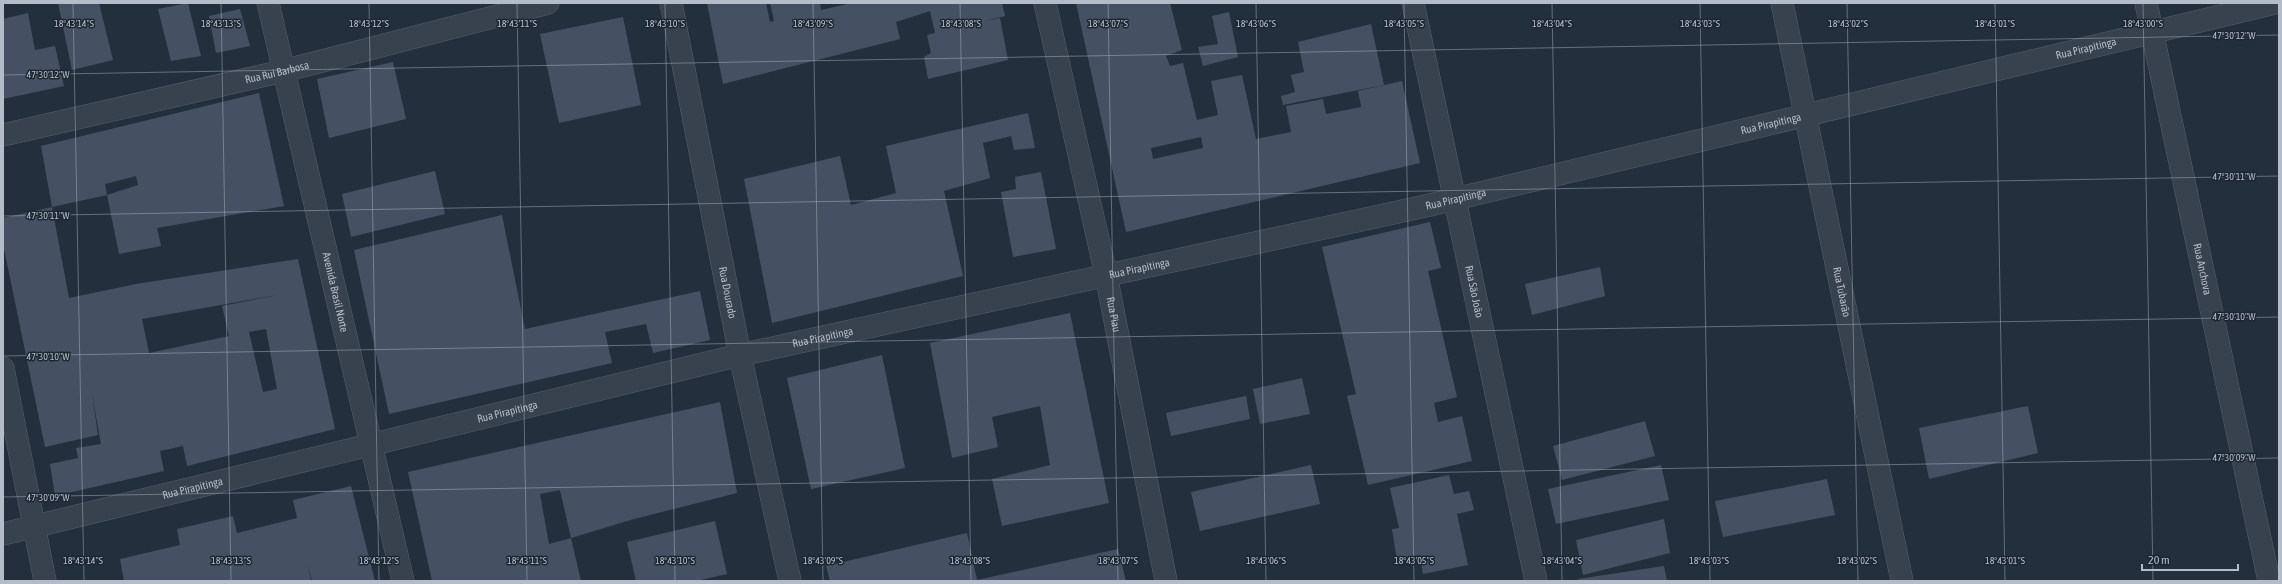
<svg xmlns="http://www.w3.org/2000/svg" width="2282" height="584" font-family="'Asap Condensed',sans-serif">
	<rect width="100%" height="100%" fill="#242f3e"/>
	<path fill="#455162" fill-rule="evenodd" d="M58 3H99L113 60 72 70Z
		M188 3 201 56 171 61 158 9Z
		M707 3H766L770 22 774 21 770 3H820L821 10 852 3H1002L1005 16 982 22 1000 18 1008 60 928 79 924 57 931 53 927 35 935 33 930 11 896 22 900 39 723 84Z
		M1076 3H1170L1182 50 1166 56 1170 66 1183 63 1197 120 1218 115 1211 81 1242 75 1256 139 1291 132 1286 106 1323 99 1326 114 1361 107 1363 116 1358 91 1402 81 1420 163 1126 232ZM1201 137 1203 148 1153 159 1151 148Z
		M240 9 250 46 216 53 209 16Z
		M1229 12 1238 57 1203 66 1198 47 1218 44 1212 16Z
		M28 13 35 50 55 46 64 86 3 99V19Z
		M623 17 641 105 559 123 540 34Z
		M1371 24 1384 85 1283 105 1281 96 1295 92 1291 75 1304 72 1298 42Z
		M393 62 406 119 329 138 317 79Z
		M259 93 284 206 157 228 161 246 119 254 107 195 138 185 136 176 105 184 107 195 52 207 41 146Z
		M1028 113 1035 148 1014 150 1011 136 983 143 990 178 944 191 963 276 772 323 744 179 840 156 851 205 896 193 886 146Z
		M435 171 445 214 351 237 342 194Z
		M1041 172 1056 249 1013 257 1001 192 1016 189 1015 177Z
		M52 207 69 298 136 284 298 259 335 429 187 466 183 446 160 451 164 471 55 496 50 464 78 458 76 448 101 444 92 394 98 435 45 447 3 244V218ZM277 295 222 306 229 336 149 353 142 319ZM266 329 277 389 263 392 249 332Z
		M502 215 525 329 700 291 710 340 653 353 646 324 605 332 612 363 389 414 354 250Z
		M1430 222 1441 268 1428 271 1457 397 1434 403 1438 422 1462 416 1472 461 1368 485 1347 396 1356 394 1322 247Z
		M1600 267 1605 296 1532 315 1525 284Z
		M1070 313 1109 503 1002 526 992 479 1050 465 1040 406 992 417 998 447 952 458 930 343Z
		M882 355 905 468 811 489 787 378Z
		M1302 378 1310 414 1260 424 1253 389Z
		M1246 396 1250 419 1171 436 1166 413Z
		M720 402 737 493 634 519 571 538 581 581H432L408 472ZM557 477 571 538 549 544 540 494 560 490Z
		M2028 406 2038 453 1929 479 1919 428Z
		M1645 421 1655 456 1562 480 1553 446Z
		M1311 465 1320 504 1200 531 1191 492Z
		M1661 465 1669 500 1556 524 1548 489Z
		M1449 475 1454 494 1469 491 1474 510 1457 514 1468 565 1423 574 1420 555 1397 561 1392 529 1399 528 1390 488Z
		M1827 479 1835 515 1723 537 1715 501Z
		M351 486 375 581H312L308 565 311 581H124L120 559 180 545 177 529 233 516 237 533 297 518 293 500Z
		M1664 519 1670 553 1583 575 1576 540Z
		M715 521 727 574 696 581H636L627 542Z
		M967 533 977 580 830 581 826 566Z
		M1118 549 1126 581 977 580Z
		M1664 566 1667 581H1579L1578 579Z"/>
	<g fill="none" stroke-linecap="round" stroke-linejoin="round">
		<defs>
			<g id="minor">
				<path id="s1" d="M268 3 403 581"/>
				<path id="s2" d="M671 3 740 355 790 581"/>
				<path id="s3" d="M1045 3 1106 275 1166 581"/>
				<path id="s4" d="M1782 3 1902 581"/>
				<path id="s5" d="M2146 3 2269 581"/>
				<path id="s6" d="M3 135 283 71 548 3"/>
				<path d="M3 368 45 581"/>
				<path id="s7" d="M3 534 740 355 1430 205 2275 3"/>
			</g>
			<g id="tertiary">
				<path id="s8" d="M1413 3 1536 581"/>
			</g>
		</defs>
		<use href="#minor" stroke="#565f6c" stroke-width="23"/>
		<use href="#tertiary" stroke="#565f6c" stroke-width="23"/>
		<use href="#minor" stroke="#38414e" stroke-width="22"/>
		<use href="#tertiary" stroke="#38414e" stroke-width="22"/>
	</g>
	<path fill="none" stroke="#b4bcc9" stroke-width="1" stroke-opacity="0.45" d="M73 3 84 581M221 3 231 581M369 3 379 581M517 3 527 581M665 3 675 581M813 3 823 581M960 3 971 581M1108 3 1118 581M1256 3 1266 581M1404 3 1414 581M1552 3 1562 581M1700 3 1710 581M1847 3 1858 581M1995 3 2005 581M2143 3 2153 581M3 75 2279 35M3 216 2279 176M3 356 2279 317M3 497 2279 458"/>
	<g text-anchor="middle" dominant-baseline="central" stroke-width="3" stroke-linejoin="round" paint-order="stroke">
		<g font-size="11" fill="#b4bcc9" stroke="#1d2633">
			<text stroke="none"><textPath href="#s7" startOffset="2139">Rua Pirapitinga</textPath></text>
			<text stroke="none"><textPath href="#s6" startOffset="281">Rua Rui Barbosa</textPath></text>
			<text stroke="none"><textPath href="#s7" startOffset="1815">Rua Pirapitinga</textPath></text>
			<text stroke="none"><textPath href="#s7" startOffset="1491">Rua Pirapitinga</textPath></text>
			<text stroke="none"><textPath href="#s7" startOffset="1167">Rua Pirapitinga</textPath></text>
			<text stroke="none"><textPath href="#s5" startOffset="272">Rua Anchova</textPath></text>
			<text stroke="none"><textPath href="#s1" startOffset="297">Avenida Brasil Norte</textPath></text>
			<text stroke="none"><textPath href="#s8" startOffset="295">Rua São João</textPath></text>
			<text stroke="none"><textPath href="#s4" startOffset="295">Rua Tubarão</textPath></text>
			<text stroke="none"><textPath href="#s2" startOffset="295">Rua Dourado</textPath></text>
			<text stroke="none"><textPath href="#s3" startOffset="319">Rua Piau</textPath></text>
			<text stroke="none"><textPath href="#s7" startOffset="843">Rua Pirapitinga</textPath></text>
			<text stroke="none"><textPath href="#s7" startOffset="519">Rua Pirapitinga</textPath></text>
			<text stroke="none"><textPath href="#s7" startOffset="195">Rua Pirapitinga</textPath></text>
		</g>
	</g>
	<g font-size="10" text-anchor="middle" fill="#b4bcc9" stroke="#1d2633" stroke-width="3" stroke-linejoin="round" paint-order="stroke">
		<text x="74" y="27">18°43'14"S</text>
		<text x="221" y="27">18°43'13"S</text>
		<text x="369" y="27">18°43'12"S</text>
		<text x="517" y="27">18°43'11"S</text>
		<text x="665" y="27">18°43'10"S</text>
		<text x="813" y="27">18°43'09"S</text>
		<text x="961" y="27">18°43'08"S</text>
		<text x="1108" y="27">18°43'07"S</text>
		<text x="1256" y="27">18°43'06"S</text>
		<text x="1404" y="27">18°43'05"S</text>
		<text x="1552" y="27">18°43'04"S</text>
		<text x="1700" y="27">18°43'03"S</text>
		<text x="1848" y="27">18°43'02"S</text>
		<text x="1995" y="27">18°43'01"S</text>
		<text x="2143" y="27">18°43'00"S</text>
		<text x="2234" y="39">47°30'12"W</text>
		<text x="48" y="78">47°30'12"W</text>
		<text x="2234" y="180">47°30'11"W</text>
		<text x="48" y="219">47°30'11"W</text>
		<text x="2234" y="320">47°30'10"W</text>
		<text x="48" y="360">47°30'10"W</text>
		<text x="2234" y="461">47°30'09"W</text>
		<text x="48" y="501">47°30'09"W</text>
		<text x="83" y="564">18°43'14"S</text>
		<text x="231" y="564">18°43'13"S</text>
		<text x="379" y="564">18°43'12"S</text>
		<text x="527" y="564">18°43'11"S</text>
		<text x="675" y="564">18°43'10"S</text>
		<text x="823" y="564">18°43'09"S</text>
		<text x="970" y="564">18°43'08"S</text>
		<text x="1118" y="564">18°43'07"S</text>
		<text x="1266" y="564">18°43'06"S</text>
		<text x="1414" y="564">18°43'05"S</text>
		<text x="1562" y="564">18°43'04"S</text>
		<text x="1709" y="564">18°43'03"S</text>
		<text x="1857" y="564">18°43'02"S</text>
		<text x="2005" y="564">18°43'01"S</text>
	</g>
	<rect width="2282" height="584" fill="none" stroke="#b4bcc9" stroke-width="8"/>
	<path d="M2142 564v6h96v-6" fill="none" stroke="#b4bcc9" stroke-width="2"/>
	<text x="2148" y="564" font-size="12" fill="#b4bcc9" stroke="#1d2633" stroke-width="3" paint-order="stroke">20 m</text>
</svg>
